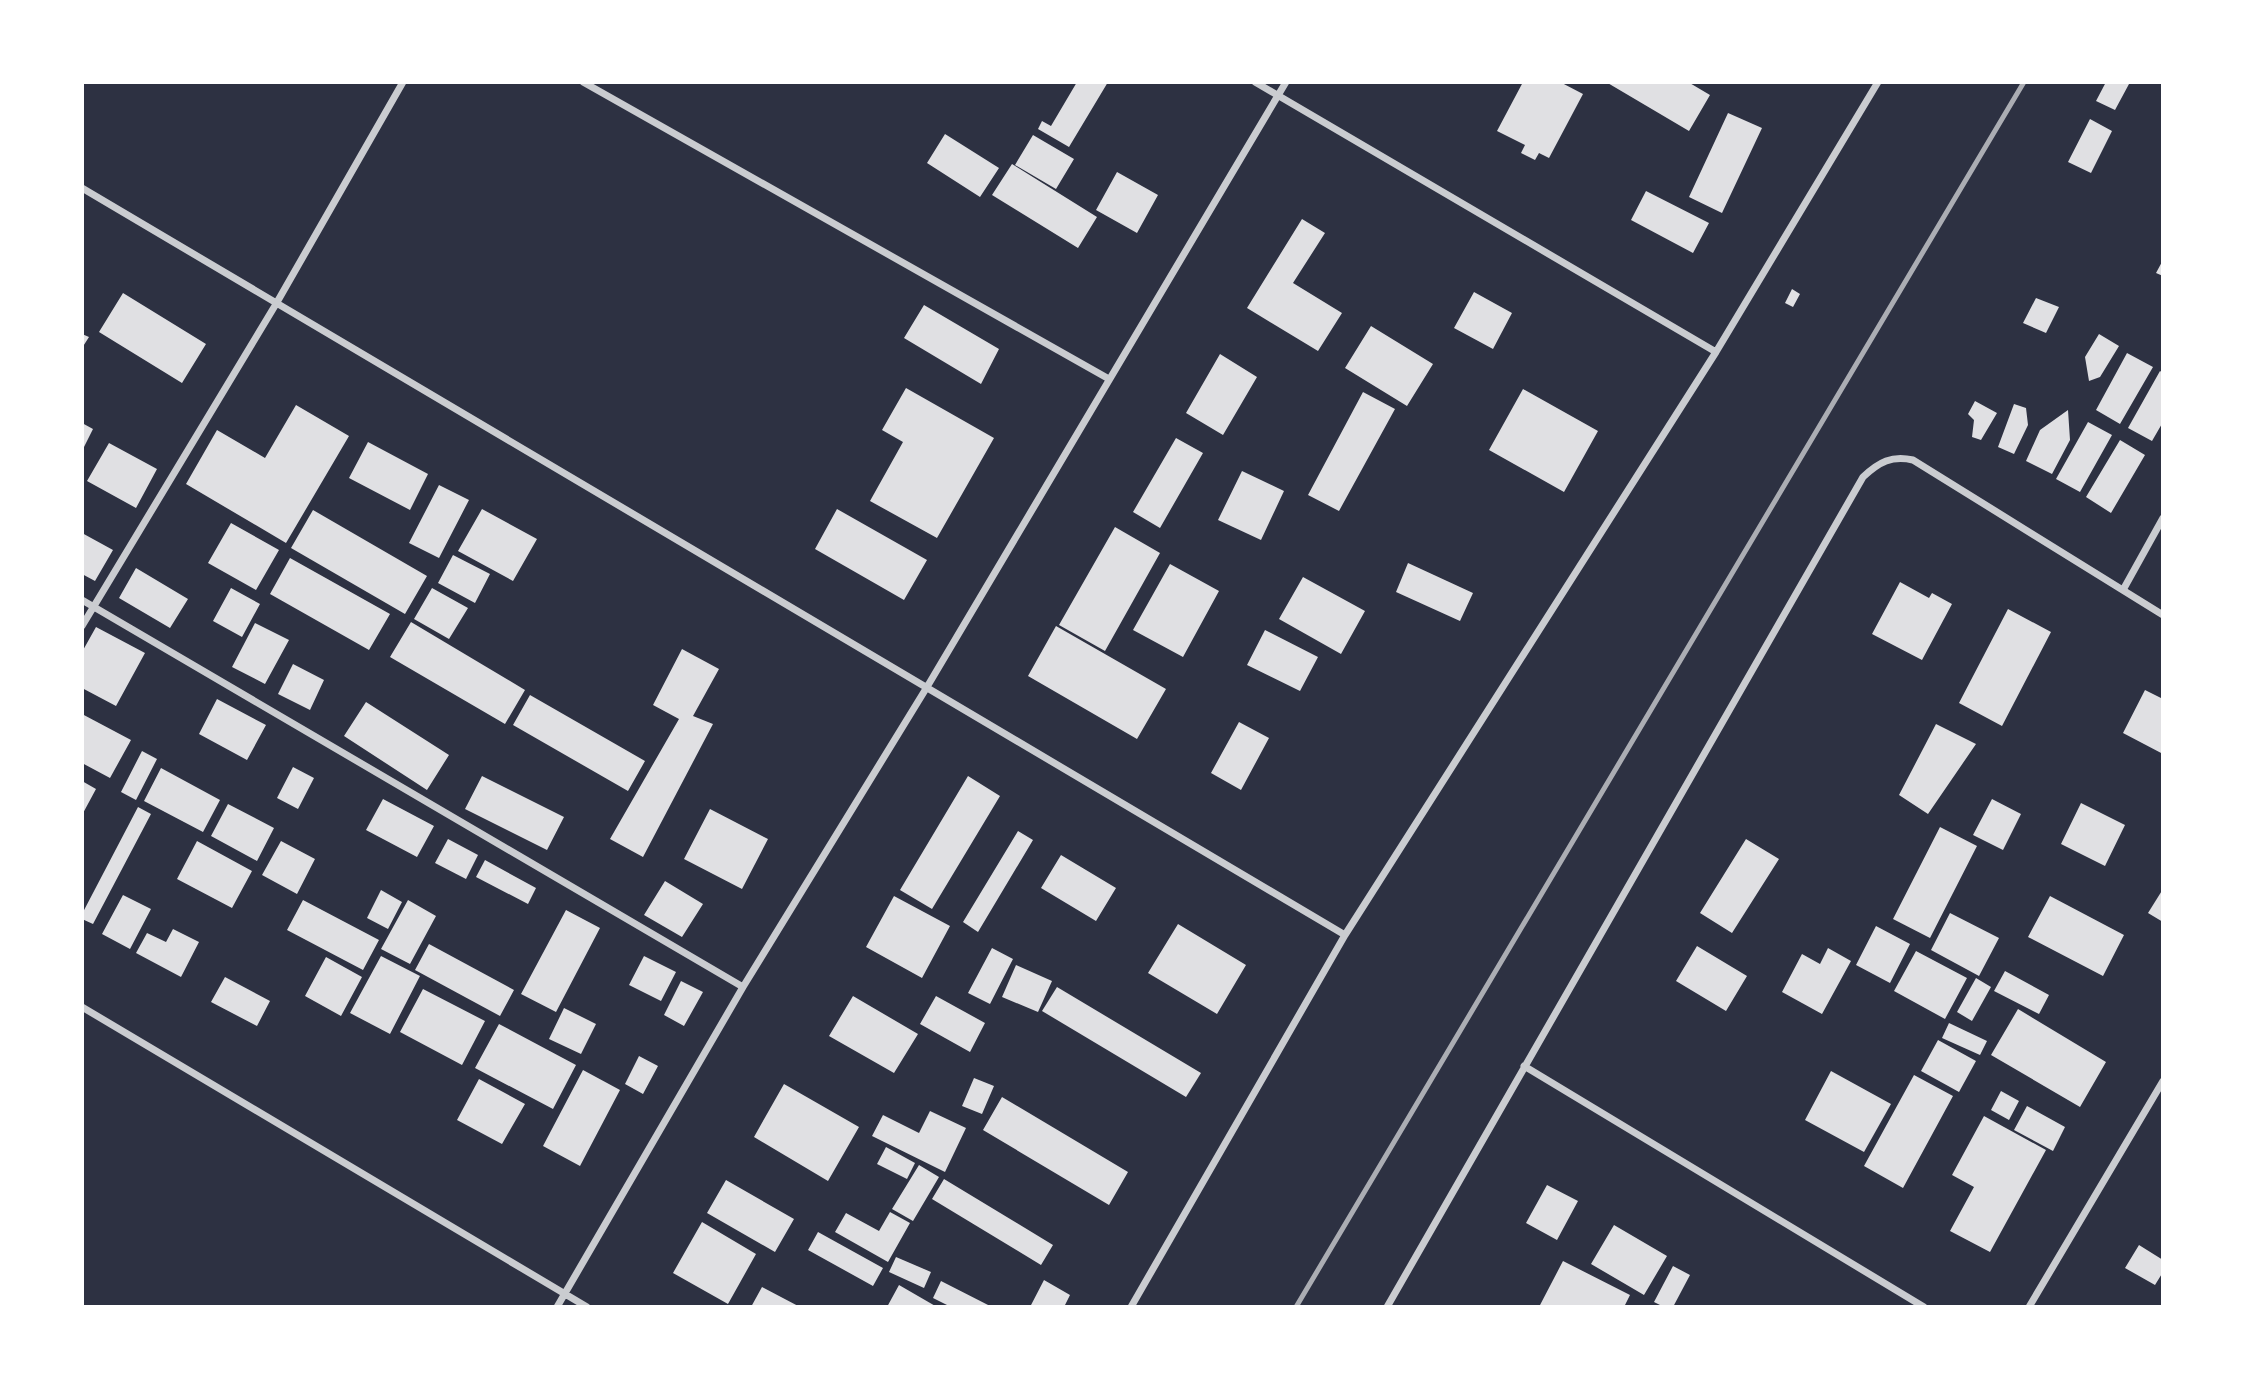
<svg xmlns="http://www.w3.org/2000/svg" width="2245" height="1389" font-family="Jost,sans-serif">
	<rect width="100%" height="100%" fill="#2d3142"/>
	<path fill="#e0e0e3" d="M1077 82H1108L1069 147 1038 129 1042 121 1051 126Z
		M1523 82H1560L1583 94 1549 158 1539 153 1535 160 1521 153 1525 145 1497 131Z
		M1606 82H1688L1710 95 1689 131Z
		M2106 82H2125L2129 84 2115 110 2096 101Z
		M1728 113 1762 128 1722 213 1689 197Z
		M2090 119 2112 131 2091 173 2068 162Z
		M945 134 999 168 980 197 927 163Z
		M1033 135 1074 159 1056 189 1015 165Z
		M1012 164 1097 217 1078 248 992 195Z
		M1117 172 1158 195 1137 233 1096 210Z
		M1646 191 1709 223 1693 253 1631 220Z
		M1302 219 1325 233 1293 283 1342 313 1318 351 1247 308Z
		M2163 260V276L2156 273Z
		M1792 289 1800 294 1793 307 1785 303Z
		M1474 292 1512 313 1493 349 1454 328Z
		M123 293 206 344 182 383 99 332Z
		M2036 298 2059 307 2046 333 2023 323Z
		M924 305 999 349 981 384 904 338Z
		M1371 326 1433 364 1407 406 1345 368Z
		M82 334 89 337 82 348Z
		M2099 334 2119 346 2100 377 2089 381 2085 357Z
		M2127 353 2153 367 2120 424 2096 410Z
		M1220 354 1257 377 1223 435 1186 413Z
		M2160 371 2163 373V422L2152 441 2128 428Z
		M906 388 994 438 937 538 870 501 903 442 882 430Z
		M1523 389 1598 431 1564 492 1489 450Z
		M1363 392 1395 409 1339 511 1308 495Z
		M1975 401 1997 413 1981 440 1972 437 1974 420 1968 414Z
		M2014 404 2026 408 2028 425 2014 454 1998 447Z
		M296 405 349 436 286 543 186 484 217 430 265 458Z
		M2068 410 2070 440 2052 474 2026 461 2040 430Z
		M2088 422 2112 435 2080 492 2056 479Z
		M82 423 93 429 82 451Z
		M1176 438 1203 453 1160 528 1133 512Z
		M2120 440 2145 455 2111 513 2086 497Z
		M368 442 428 474 410 510 349 478Z
		M109 443 157 469 136 508 87 481Z
		M1242 471 1284 491 1261 540 1218 520Z
		M439 485 469 500 439 558 409 543Z
		M482 509 537 539 513 581 458 551Z
		M837 509 927 560 904 600 815 549Z
		M313 510 427 576 405 614 291 548Z
		M231 523 279 550 256 590 208 563Z
		M1115 527 1160 553 1105 651 1059 625Z
		M82 533 113 550 95 581 82 574Z
		M453 555 490 574 475 603 438 583Z
		M290 558 390 614 369 650 270 594Z
		M1408 563 1473 593 1460 621 1396 592Z
		M1170 564 1219 591 1183 657 1133 630Z
		M136 568 188 599 170 628 119 598Z
		M1303 577 1365 611 1341 654 1279 619Z
		M1900 582 1929 598 1932 593 1952 604 1922 660 1872 634Z
		M231 588 260 604 242 637 213 621Z
		M432 588 468 608 449 639 414 619Z
		M2008 609 2051 632 2002 726 1959 703Z
		M411 622 525 690 505 724 390 657Z
		M255 623 289 640 265 684 232 667Z
		M1056 626 1166 689 1137 739 1028 676Z
		M96 627 145 653 116 706 82 688V652Z
		M1265 630 1318 657 1300 691 1247 665Z
		M682 649 719 669 693 716 713 724 643 857 610 839 679 719 653 705Z
		M293 664 324 680 310 710 278 694Z
		M2145 690 2163 699V754L2123 733Z
		M530 695 645 761 628 791 513 725Z
		M217 699 266 725 247 760 199 734Z
		M366 702 449 755 427 790 344 736Z
		M82 714 131 740 110 778 82 763Z
		M1239 722 1269 738 1241 790 1211 773Z
		M1936 724 1976 744 1928 814 1899 795Z
		M142 751 157 759 136 800 121 792Z
		M293 767 314 778 298 809 277 798Z
		M161 768 220 800 203 832 144 801Z
		M482 776 564 817 547 850 465 809Z
		M968 776 1000 796 932 909 900 890Z
		M82 781 96 789 82 815Z
		M383 799 434 826 417 857 366 830Z
		M1992 799 2021 814 2003 850 1973 835Z
		M2081 803 2125 825 2105 866 2061 844Z
		M228 804 274 828 257 861 211 836Z
		M138 807 151 814 93 924 82 919V914Z
		M710 809 768 839 742 889 684 859Z
		M1940 827 1977 846 1930 938 1893 919Z
		M1018 831 1033 840 978 932 963 922Z
		M448 839 478 855 466 879 435 863Z
		M1746 839 1779 859 1732 933 1700 913Z
		M197 841 252 871 232 908 177 879Z
		M281 841 315 859 297 894 262 875Z
		M1061 855 1116 888 1096 921 1041 888Z
		M485 860 536 888 528 904 476 877Z
		M665 881 703 904 682 937 644 915Z
		M2163 889V922L2148 913Z
		M381 890 402 902 388 929 367 918Z
		M123 895 151 909 130 949 102 934Z
		M894 896 950 926 922 978 866 947Z
		M2050 896 2124 935 2103 976 2028 937Z
		M303 900 379 940 363 970 287 930Z
		M408 900 436 916 410 964 381 949Z
		M566 910 600 928 556 1012 521 994Z
		M1950 913 1999 938 1979 976 1931 950Z
		M1178 924 1246 965 1217 1014 1148 973Z
		M1876 926 1910 944 1890 983 1856 965Z
		M173 929 199 942 181 977 136 953 147 933 166 942Z
		M429 944 514 990 500 1016 415 970Z
		M1697 946 1747 976 1726 1011 1676 981Z
		M992 948 1013 959 990 1004 968 993Z
		M1828 948 1851 961 1822 1014 1782 992 1802 954 1820 964Z
		M1916 951 1967 978 1945 1019 1894 991Z
		M381 956 420 976 390 1034 350 1013Z
		M644 956 676 972 661 1001 629 985Z
		M326 957 362 977 341 1016 305 996Z
		M1016 965 1052 981 1038 1012 1002 997Z
		M2005 971 2049 995 2039 1014 1994 991Z
		M225 977 270 1001 257 1026 211 1002Z
		M1976 978 1991 987 1972 1021 1957 1012Z
		M681 981 703 992 684 1026 664 1015Z
		M1057 987 1201 1073 1186 1097 1042 1011Z
		M423 989 485 1021 462 1065 400 1032Z
		M853 996 918 1034 894 1073 829 1036Z
		M936 996 985 1023 970 1052 920 1024Z
		M564 1008 596 1024 581 1054 549 1039Z
		M2018 1009 2106 1062 2080 1107 1991 1055Z
		M1949 1023 1987 1041 1980 1055 1942 1038Z
		M499 1024 576 1065 553 1109 475 1068Z
		M1938 1040 1976 1061 1959 1092 1921 1071Z
		M639 1056 658 1066 643 1094 625 1084Z
		M583 1070 620 1090 580 1166 543 1146Z
		M1831 1071 1891 1104 1864 1152 1805 1120Z
		M1914 1075 1953 1096 1903 1188 1864 1166Z
		M974 1078 994 1086 982 1114 962 1106Z
		M479 1079 525 1104 502 1144 457 1120Z
		M784 1084 859 1127 828 1181 754 1137Z
		M2001 1091 2019 1101 2009 1120 1991 1110Z
		M1002 1097 1128 1172 1109 1205 983 1130Z
		M2027 1106 2065 1127 2053 1151 2014 1130Z
		M930 1111 966 1128 945 1172 872 1136 883 1115 919 1133Z
		M1984 1116 2046 1150 1990 1252 1950 1231 1974 1187 1952 1175Z
		M886 1147 915 1163 907 1179 877 1164Z
		M919 1165 939 1177 913 1221 892 1209Z
		M944 1179 1053 1245 1041 1265 932 1199Z
		M726 1180 794 1219 775 1252 707 1213Z
		M1547 1185 1578 1201 1557 1240 1526 1223Z
		M890 1212 910 1223 888 1262 835 1232 846 1213 879 1231Z
		M702 1222 756 1254 728 1304 673 1273Z
		M1614 1225 1667 1256 1644 1295 1591 1264Z
		M818 1232 883 1268 873 1286 808 1250Z
		M2139 1245 2163 1260V1272L2155 1285 2125 1268Z
		M896 1257 931 1272 924 1288 889 1272Z
		M1563 1261 1630 1295 1624 1307H1539Z
		M1673 1266 1690 1275 1673 1307H1664L1654 1302Z
		M1044 1280 1070 1295 1064 1307H1030Z
		M941 1281 992 1307H951L933 1298Z
		M899 1285 937 1307H887Z
		M762 1287 800 1307H751Z"/>
	<g fill="none" stroke-linecap="round" stroke-linejoin="round">
		<path stroke="#caccd0" stroke-width="7" d="M583 82 1109 379
			M1255 82 1716 352
			M82 188 1345 935
			M2123 590 2163 518
			M82 600 743 987
			M82 626 276 304 403 82
			M82 1007 587 1307
			M1524 1066 1924 1307
			M557 1307 743 987 927 687 1286 82
			M1131 1307 1345 935 1716 352 1878 82
			M1387 1307 1863 477C1879 462 1892 455 1913 460L2163 615
			M2029 1307 2163 1081"/>
		<path stroke="#abadb3" stroke-width="5" d="M1296 1307 2024 82"/>
	</g>
	<rect width="2245" height="1389" fill="none" stroke="#ffffff" stroke-width="168"/>
</svg>
